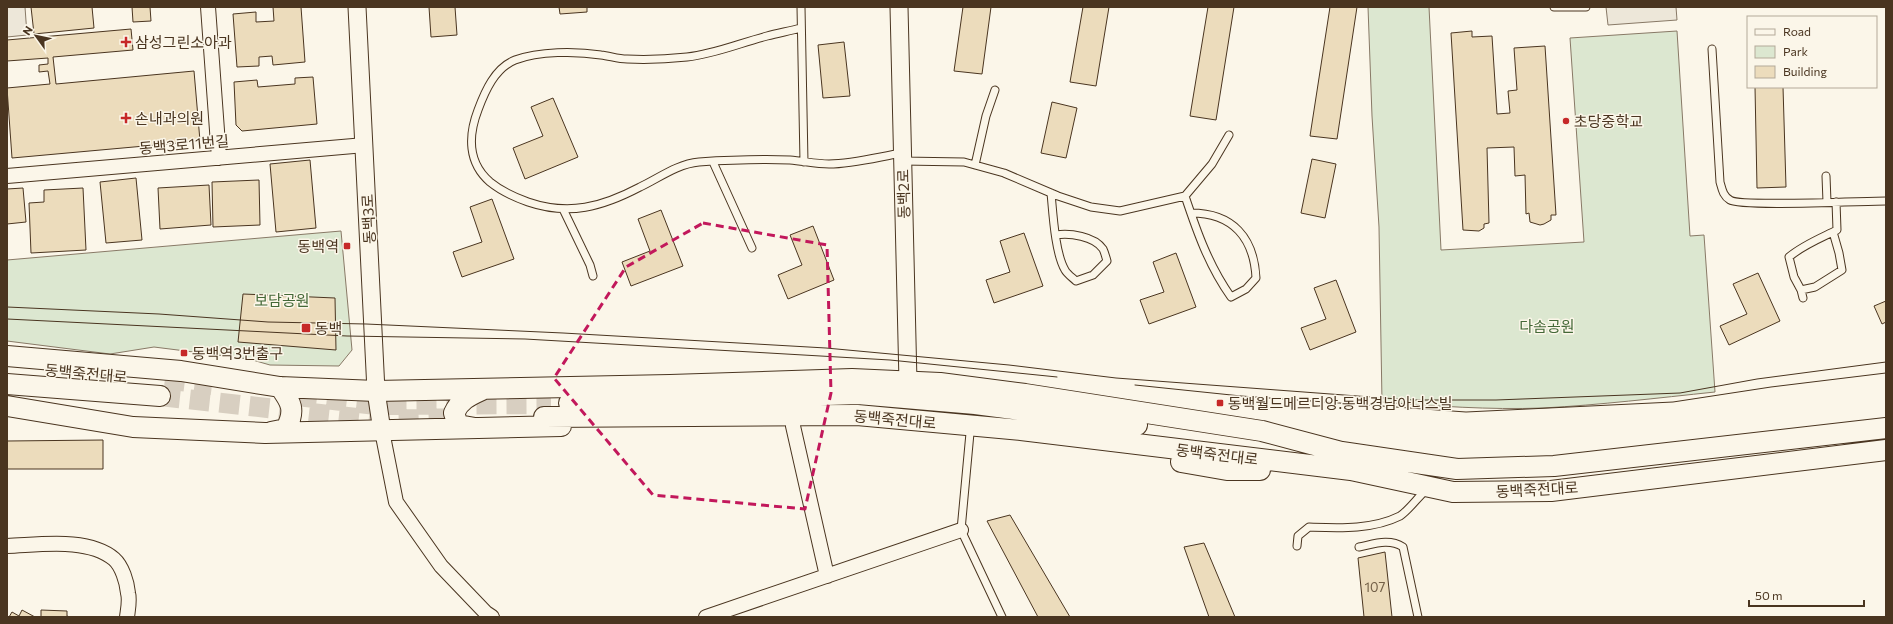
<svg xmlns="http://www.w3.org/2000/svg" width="1893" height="624" font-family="Commissioner,'Noto Sans KR',sans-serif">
	<rect width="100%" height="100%" fill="#fbf6e9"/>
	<path fill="#dce7d0" stroke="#887966" d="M1368 7H1429L1441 250 1584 242 1570 38 1677 31 1690 236 1704 235 1715 392C1657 398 1600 405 1543 408 1489 410 1435 406 1382 402L1379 227 1372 116Z
		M341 231 352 350 339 366 270 365 249 359 154 347 110 354 7 341V260Z"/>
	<path fill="#ede7d9" stroke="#887966" d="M7 7H25L27 35 7 37Z
		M1606 7H1676L1677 20 1608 25Z"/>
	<path fill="#ecdcbc" stroke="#4a3520" d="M31 7H92L94 28 34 34Z
		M132 7H150L151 21 133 22Z
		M273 7H301L305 62 273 65 272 56 259 57V66L237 67 233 14 256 12V22L274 21Z
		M429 7H455L457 35 431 37Z
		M559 7H587V12L560 14Z
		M963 7H991L982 74 954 71Z
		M1083 7H1109L1096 86 1070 82Z
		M1208 7H1234L1216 120 1190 116Z
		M1330 7H1357L1337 139 1310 136Z
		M131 29 133 50 53 57 56 84 194 71 200 141 12 158 7 88 50 84 48 71 39 72V65L48 64V58L7 61V40Z
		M1472 31V37L1492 36 1497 114 1510 113 1508 91 1517 90 1514 48 1545 46 1556 215H1551V220L1544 224 1540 225 1530 222 1529 213 1526 214 1525 175 1515 176 1514 147 1487 148 1489 223 1484 224V228L1479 231 1463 230 1451 33Z
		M844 42 850 96 823 98 818 45Z
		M313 77 317 124 242 131 236 125 234 82 257 80 258 87 295 84V78Z
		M1755 87H1783L1786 187 1757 188Z
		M553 98 578 157 525 179 513 148 543 136 531 107Z
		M1052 102 1077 108 1066 158 1041 153Z
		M1312 159 1336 164 1325 218 1301 213Z
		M310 160 316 228 276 232 270 164Z
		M136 178 142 240 106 243 100 182Z
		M259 180 260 225 213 227 212 182Z
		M209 185 211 225 160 229 158 188Z
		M23 188 26 222 7 224V189Z
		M83 188 86 250 31 253 29 203 44 202V190Z
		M492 199 514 259 462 277 453 252 482 242 470 207Z
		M661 210 683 266 631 286 622 262 650 251 638 219Z
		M813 226 834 280 788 299 778 275 802 265 790 235Z
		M1024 233 1043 286 994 303 986 280 1010 272 1000 241Z
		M1176 253 1196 307 1149 324 1140 300 1164 292 1153 262Z
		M1758 273 1780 321 1729 345 1720 326 1747 314 1733 284Z
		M1336 280 1356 332 1310 350 1301 328 1326 319 1314 288Z
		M243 294 335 298 336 350 238 342Z
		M1886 301V322L1882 324 1874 306Z
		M103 440V469H7V441Z
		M1010 515 1070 617H1038L987 521Z
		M1204 543 1235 617H1209L1184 547Z
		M1385 552 1392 617H1364L1358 558Z
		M22 610 35 617H9L12 612 19 616Z
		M41 610 67 611V616L70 617H41Z"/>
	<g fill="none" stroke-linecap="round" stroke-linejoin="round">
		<path stroke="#d8cfc1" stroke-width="20" stroke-dasharray="20 10" stroke-linecap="butt" d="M165 379 212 385
			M160 396 375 420 462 418
			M297 396 376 405 551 404"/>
		<defs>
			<path id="service" d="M801 7 804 162
				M1554 7H1586
				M801 28C790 31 778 33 767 36 740 43 715 54 687 57 668 59 647 60 627 59 618 59 610 56 601 55 576 51 539 51 515 60 495 68 485 91 478 110 468 136 468 163 490 182 501 191 514 197 528 202 569 216 602 207 640 187 659 178 677 164 699 162 729 160 760 159 790 160 803 161 816 164 829 164 853 164 878 157 902 153
				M1712 49 1720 182C1722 189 1723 196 1730 200 1740 207 1864 201 1886 201
				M903 161 964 162 1004 173 1058 196 1091 207 1120 211 1185 196 1212 164 1229 135
				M713 162 752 248
				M975 165 986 116 995 90
				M1826 176 1827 202
				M1051 193C1053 214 1055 253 1065 270 1067 274 1073 278 1076 281L1093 275 1107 261C1106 258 1105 253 1103 249 1094 236 1070 233 1056 235
				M1185 196C1197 232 1209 266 1231 297L1246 289 1256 278C1254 238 1233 213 1191 213
				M563 209 590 265 593 276
				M1833 232 1839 253 1842 270 1815 287 1801 290 1794 277 1789 257C1803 245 1821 238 1837 230L1836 202
				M1801 290 1803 298
				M970 433 961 530 1002 617
				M1297 546 1298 536 1309 527C1338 528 1372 530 1400 516 1409 510 1418 497 1426 490
				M1359 547C1374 544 1389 538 1403 547L1418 617"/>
			<path id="minor" d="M208 7 219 158
				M7 176 365 145
				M793 426 827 576
				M382 431 396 502 441 566 486 613 492 617
				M7 546C39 545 88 537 114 559 122 566 127 582 128 593 130 600 128 609 127 617
				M706 617 961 530"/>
			<path id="tertiary" d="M357 7 376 391 382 431
				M899 7 908 382"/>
			<path id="secondary" d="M7 356 181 371 280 387 376 391 670 385 852 379 940 383 1025 394 1262 431 1341 452
				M7 384 160 396
				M569 403 858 394 975 404 1137 425
				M7 406 133 427 265 433 561 426
				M544 417 857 415 1021 430 1351 470 1453 492 1551 491 1886 450
				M475 428 458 425 454 413C460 400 469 396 482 390
				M271 432 286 429C296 410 291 402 280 387
				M1328 450 1457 469 1554 466 1886 428
				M1181 462 1227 470H1260"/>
		</defs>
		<use href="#service" stroke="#4a3520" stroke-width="9"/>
		<use href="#minor" stroke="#4a3520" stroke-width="16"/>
		<use href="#tertiary" stroke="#4a3520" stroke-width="19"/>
		<use href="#secondary" stroke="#4a3520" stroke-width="22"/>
		<use href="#service" stroke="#fbf6e9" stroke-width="7"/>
		<use href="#minor" stroke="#fbf6e9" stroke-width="14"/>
		<use href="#tertiary" stroke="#fbf6e9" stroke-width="17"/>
		<use href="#secondary" stroke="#fbf6e9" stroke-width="20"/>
		<path stroke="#4a3520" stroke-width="1" d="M7 307 159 314 268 322 366 324 563 333 826 348 1009 365 1116 378 1411 400H1496L1680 393 1757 379 1886 362
			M7 319 347 336 525 339 890 360 1057 377
			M1135 385 1241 396 1466 412 1673 402 1771 387 1886 373"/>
	</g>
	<path fill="none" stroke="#c2185b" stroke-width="3" stroke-dasharray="8 5" stroke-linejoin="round" d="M703 223 827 245 831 393 805 509 653 495 554 378 626 267Z"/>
	<g fill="#c62828" stroke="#fbf6e9" stroke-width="1.5">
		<path d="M124 36h4v4h4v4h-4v4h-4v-4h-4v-4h4z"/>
		<path d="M124 112h4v4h4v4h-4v4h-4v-4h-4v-4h4z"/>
		<circle cx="1566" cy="121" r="4"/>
		<rect x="343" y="242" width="8" height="8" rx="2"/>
		<rect x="301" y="323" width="10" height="10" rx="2"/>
		<rect x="180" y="349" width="8" height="8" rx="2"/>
		<rect x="1216" y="399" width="8" height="8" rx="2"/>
	</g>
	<g text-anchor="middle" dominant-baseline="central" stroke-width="3" stroke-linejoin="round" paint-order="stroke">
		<g font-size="13" fill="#725f47">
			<text x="1375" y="587">107</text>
		</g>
		<g font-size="15" fill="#4a3520" stroke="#fbf6e9" text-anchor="start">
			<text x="135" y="42">삼성그린소아과</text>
			<text x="135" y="118">손내과의원</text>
			<text x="1574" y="121">초당중학교</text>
			<text x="339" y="246" text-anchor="end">동백역</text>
			<text x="315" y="328">동백</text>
			<text x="192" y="353">동백역3번출구</text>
			<text x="1228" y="403">동백월드메르디앙.동백경남아너스빌</text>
		</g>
		<g font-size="15" fill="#4a3520" stroke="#fbf6e9">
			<text transform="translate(184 144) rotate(-5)">동백3로11번길</text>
			<text transform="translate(903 194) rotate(-91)">동백2로</text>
			<text transform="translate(368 219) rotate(-93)">동백3로</text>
			<text transform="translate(86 373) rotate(5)">동백죽전대로</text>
			<text transform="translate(895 419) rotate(5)">동백죽전대로</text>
			<text transform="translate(1217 454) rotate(7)">동백죽전대로</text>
			<text transform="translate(1537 489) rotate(-3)">동백죽전대로</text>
		</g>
		<g font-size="15" fill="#436837" stroke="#fbf6e9">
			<text x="282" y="300">보담공원</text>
			<text x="1547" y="326">다솜공원</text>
		</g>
	</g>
	<rect width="1893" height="624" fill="none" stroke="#4a3520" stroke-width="16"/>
	<rect x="1747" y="16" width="130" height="72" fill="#fbf6e9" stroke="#b4a999"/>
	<rect x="1755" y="29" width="20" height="6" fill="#fbf6e9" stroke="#b4a999"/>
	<text x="1783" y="36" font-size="12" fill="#4a3520">Road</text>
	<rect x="1755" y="46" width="20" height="12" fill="#dce7d0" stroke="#b4a999"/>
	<text x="1783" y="56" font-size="12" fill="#4a3520">Park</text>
	<rect x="1755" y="66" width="20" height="12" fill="#ecdcbc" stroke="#b4a999"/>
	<text x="1783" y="76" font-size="12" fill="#4a3520">Building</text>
	<g transform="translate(36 36) rotate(303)" stroke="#fbf6e9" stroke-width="3" paint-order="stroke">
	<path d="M0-3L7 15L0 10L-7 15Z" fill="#4a3520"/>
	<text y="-6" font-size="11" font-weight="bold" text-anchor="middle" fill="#4a3520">N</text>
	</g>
	<path d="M1749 600v6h115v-6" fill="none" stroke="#4a3520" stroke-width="2"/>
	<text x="1755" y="600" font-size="12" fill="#4a3520" stroke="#fbf6e9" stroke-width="3" paint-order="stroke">50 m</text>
</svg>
